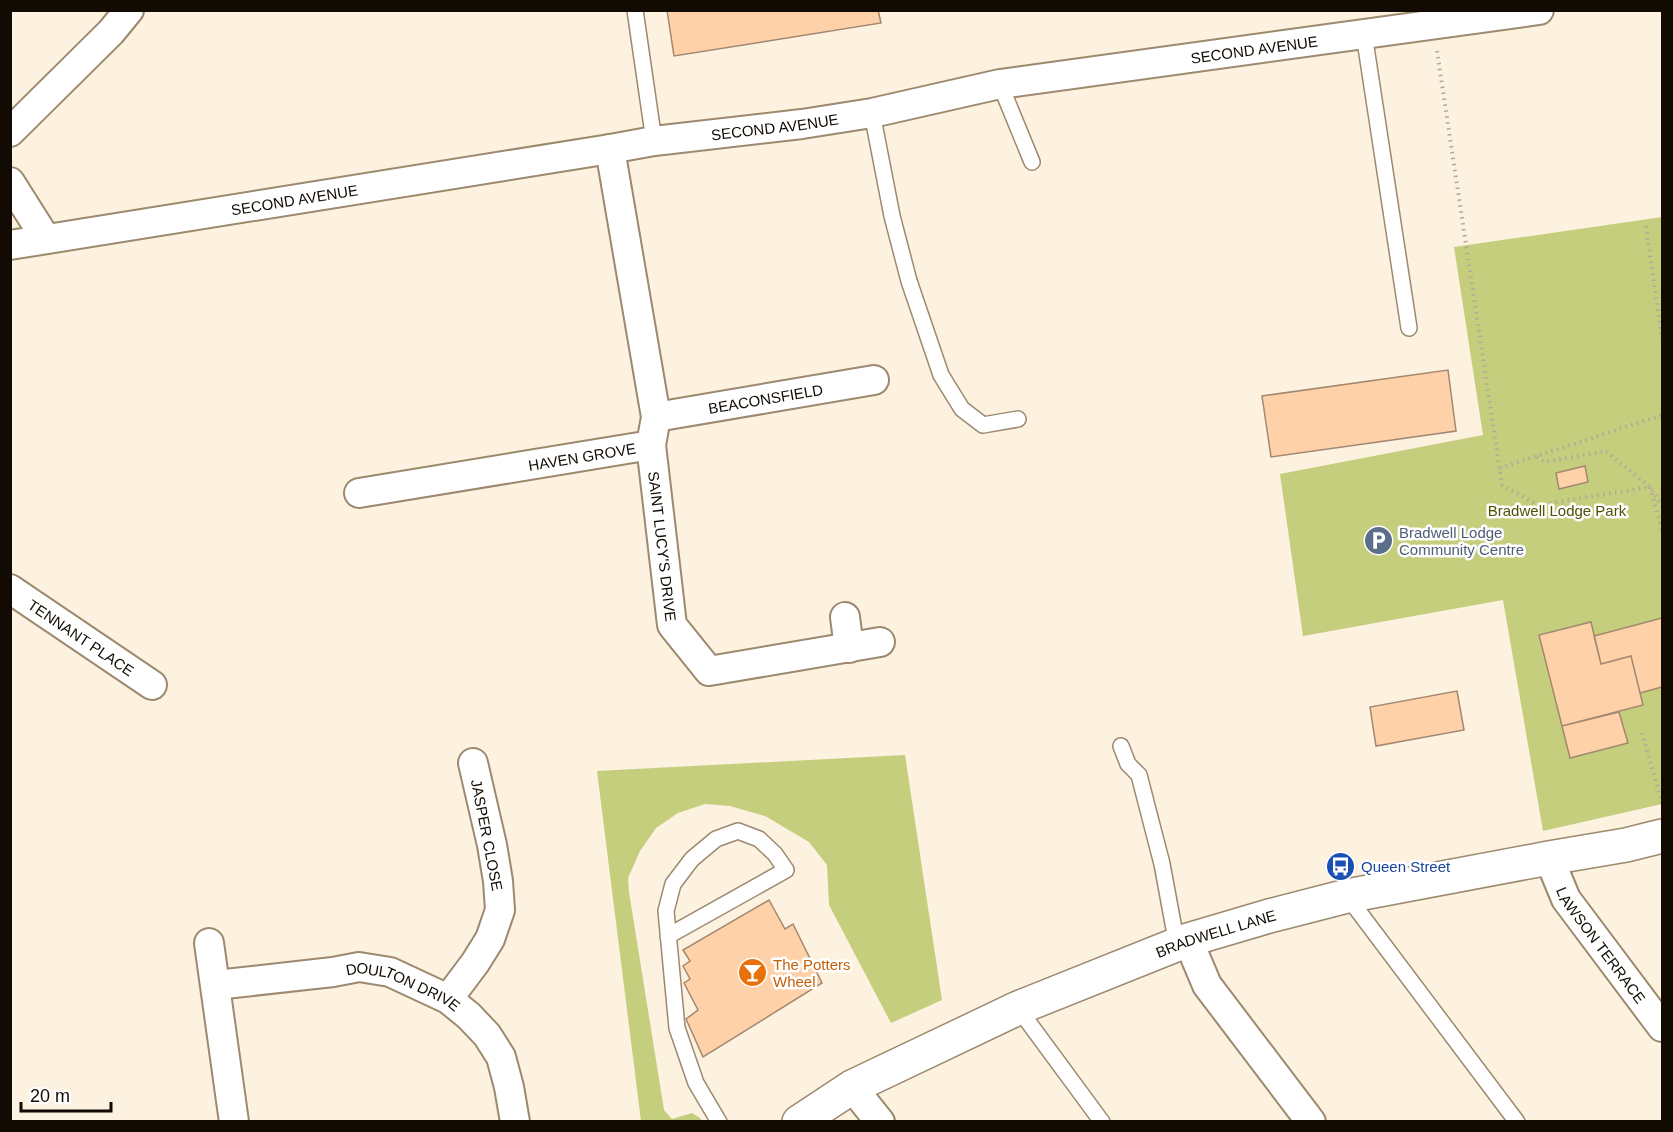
<svg xmlns="http://www.w3.org/2000/svg" width="1673" height="1132" font-family="Helvetica,sans-serif">
	<rect width="100%" height="100%" fill="#fdf1df"/>
	<path fill="#c5ce7d" d="M1662 217V804L1543 831 1503 600 1303 636 1280 474 1483 435 1454 247Z
		M905 755 942 1000 891 1023 829 905 827 865 809 842 765 816 730 806 705 804 678 813 656 828 640 851 628 878 629 892 664 1110 672 1119 692 1113 700 1118 702 1121H641L597 771Z"/>
	<path fill="#ffd1a8" stroke="#a28871" stroke-width="1.5" d="M667 10H878L881 23 674 56Z
		M1448 370 1456 431 1271 457 1262 396Z
		M1585 466 1588 482 1559 489 1556 473Z
		M1662 618V687L1640 693 1631 656 1601 664 1594 636Z
		M1591 622 1601 664 1631 656 1643 705 1562 726 1539 635Z
		M1457 691 1464 730 1376 746 1370 707Z
		M1619 712 1628 743 1570 758 1562 726Z
		M769 900 785 929 793 924 822 983 703 1057 686 1019 698 1010 684 983 690 979 683 966 690 961 683 950Z"/>
	<g fill="none" stroke-linecap="round" stroke-linejoin="round">
		<defs>
			<path id="service" d="M635 10 654 141
				M1364 34 1409 328
				M1000 84 1032 162
				M872 113 892 216 909 281 941 375 962 409 983 425 1018 419
				M1121 746 1128 764 1139 775 1162 864 1177 945
				M1347 896 1517 1122
				M668 936 786 870 775 854 759 839 738 831 716 839 692 859 673 884 666 911 677 1028 696 1083 719 1122
				M1018 1008 1102 1122"/>
			<g id="minor">
				<path d="M10 132 111 32 129 10"/>
				<path d="M10 182 46 239"/>
				<path id="s1" d="M10 245 610 149 654 141 802 124 872 113 1000 84 1539 10"/>
				<path id="s2" d="M656 417 874 380"/>
				<path id="s3" d="M651 445 672 625 709 671 880 642"/>
				<path id="s4" d="M359 493 651 445 656 417 610 149"/>
				<path id="s5" d="M10 589 152 685"/>
				<path d="M845 617 849 648"/>
				<path id="s6" d="M1549 858 1566 899 1662 1027"/>
				<path d="M1188 940 1207 985 1311 1122"/>
				<path d="M209 943 234 1122"/>
				<path id="s7" d="M216 985 333 972 359 967 390 972 448 999 469 1016 487 1035 501 1057 509 1087 515 1122"/>
				<path d="M448 999 475 963 490 939 500 910 498 881 492 845 473 763"/>
				<path d="M852 1087 880 1122"/>
			</g>
			<g id="tertiary">
				<path id="s8" d="M799 1122 852 1087 1018 1008 1188 940 1269 916 1347 896 1549 858 1626 845 1662 836"/>
			</g>
		</defs>
		<use href="#service" stroke="#9c896e" stroke-width="18"/>
		<use href="#minor" stroke="#9c896e" stroke-width="32"/>
		<use href="#tertiary" stroke="#9c896e" stroke-width="36"/>
		<path stroke="#b3a99a" stroke-width="4" stroke-dasharray="1.5 4.5" stroke-linecap="butt" d="M1437 51 1502 485 1538 505 1650 487 1662 530
			M1646 226 1662 340
			M1537 457 1545 462 1606 451 1650 487 1662 506
			M1500 468 1662 415
			M1642 733 1662 803"/>
		<use href="#service" stroke="#fff" stroke-width="15"/>
		<use href="#minor" stroke="#fff" stroke-width="28"/>
		<use href="#tertiary" stroke="#fff" stroke-width="33"/>
	</g>
	<defs>
		<symbol id="parking-disc" viewBox="-11 -11 22 22"><circle r="9.5" fill="#5c6f8a" stroke="#fff"/><path d="M-3.5-5.5H1a3.5 3.5 0 0 1 0 7H-1V5.5H-3.5ZM-1-3.4V-.6H.8a1.4 1.4 0 0 0 0-2.8Z" fill="#fff"/></symbol>
		<symbol id="bus-disc" viewBox="-11 -11 22 22"><circle r="9.5" fill="#1a4fb4" stroke="#fff"/><path d="M-5-6H5V4H4V6H2V4H-2V6H-4V4H-5ZM-3.5-4V0h7V-4ZM-3.5 1.2v1.5H-2V1.2ZM2 1.2v1.5H3.5V1.2Z" fill="#fff"/></symbol>
		<symbol id="bar-disc" viewBox="-11 -11 22 22"><circle r="9.5" fill="#e8710a" stroke="#fff"/><path d="M-6-5H6L.8 .8V4.5H3.5V6h-7V4.5H-.8V.8Z" fill="#fff"/></symbol>
	</defs>
	<g fill-rule="evenodd">
		<use href="#parking-disc" x="1362" y="524" width="33" height="33"/>
		<use href="#bus-disc" x="1324" y="850" width="33" height="33"/>
		<use href="#bar-disc" x="736" y="956" width="33" height="33"/>
	</g>
	<g text-anchor="middle" dominant-baseline="central" stroke-width="5" stroke-linejoin="round" paint-order="stroke">
		<g font-size="15" fill="#110b03" stroke="#fff">
			<text stroke="none"><textPath href="#s1" startOffset="1260">SECOND AVENUE</textPath></text>
			<text stroke="none"><textPath href="#s1" startOffset="774">SECOND AVENUE</textPath></text>
			<text stroke="none"><textPath href="#s1" startOffset="288">SECOND AVENUE</textPath></text>
			<text stroke="none"><textPath href="#s2" startOffset="111">BEACONSFIELD</textPath></text>
			<text stroke="none"><textPath href="#s4" startOffset="226">HAVEN GROVE</textPath></text>
			<text stroke="none"><textPath href="#s3" startOffset="102">SAINT LUCY'S DRIVE</textPath></text>
			<text stroke="none"><textPath href="#s5" startOffset="86">TENNANT PLACE</textPath></text>
			<text transform="translate(487 835) rotate(79)">JASPER CLOSE</text>
			<text stroke="none"><textPath href="#s8" startOffset="459">BRADWELL LANE</textPath></text>
			<text stroke="none"><textPath href="#s6" startOffset="102">LAWSON TERRACE</textPath></text>
			<text stroke="none"><textPath href="#s7" startOffset="192">DOULTON DRIVE</textPath></text>
		</g>
		<g font-size="15" fill="#4d5205" stroke="#fff">
			<text x="1557" y="510">Bradwell Lodge Park</text>
		</g>
		<g font-size="15" fill="#4e5e75" stroke="#fff" text-anchor="start">
			<text x="1399" y="532">Bradwell Lodge<tspan x="1399" dy="17">Community Centre</tspan></text>
		</g>
		<g font-size="15" fill="#164399" stroke="#fff" text-anchor="start">
			<text x="1361" y="866">Queen Street</text>
		</g>
		<g font-size="15" fill="#c56008" stroke="#fff" text-anchor="start">
			<text x="773" y="964">The Potters<tspan x="773" dy="17">Wheel</tspan></text>
		</g>
	</g>
	<rect width="1673" height="1132" fill="none" stroke="#110b03" stroke-width="24"/>
	<path d="M21 1102v9h90v-9" fill="none" stroke="#110b03" stroke-width="3"/>
	<text x="30" y="1102" font-size="18" fill="#110b03" stroke="#ffffff" stroke-width="4.5" paint-order="stroke">20 m</text>
</svg>
